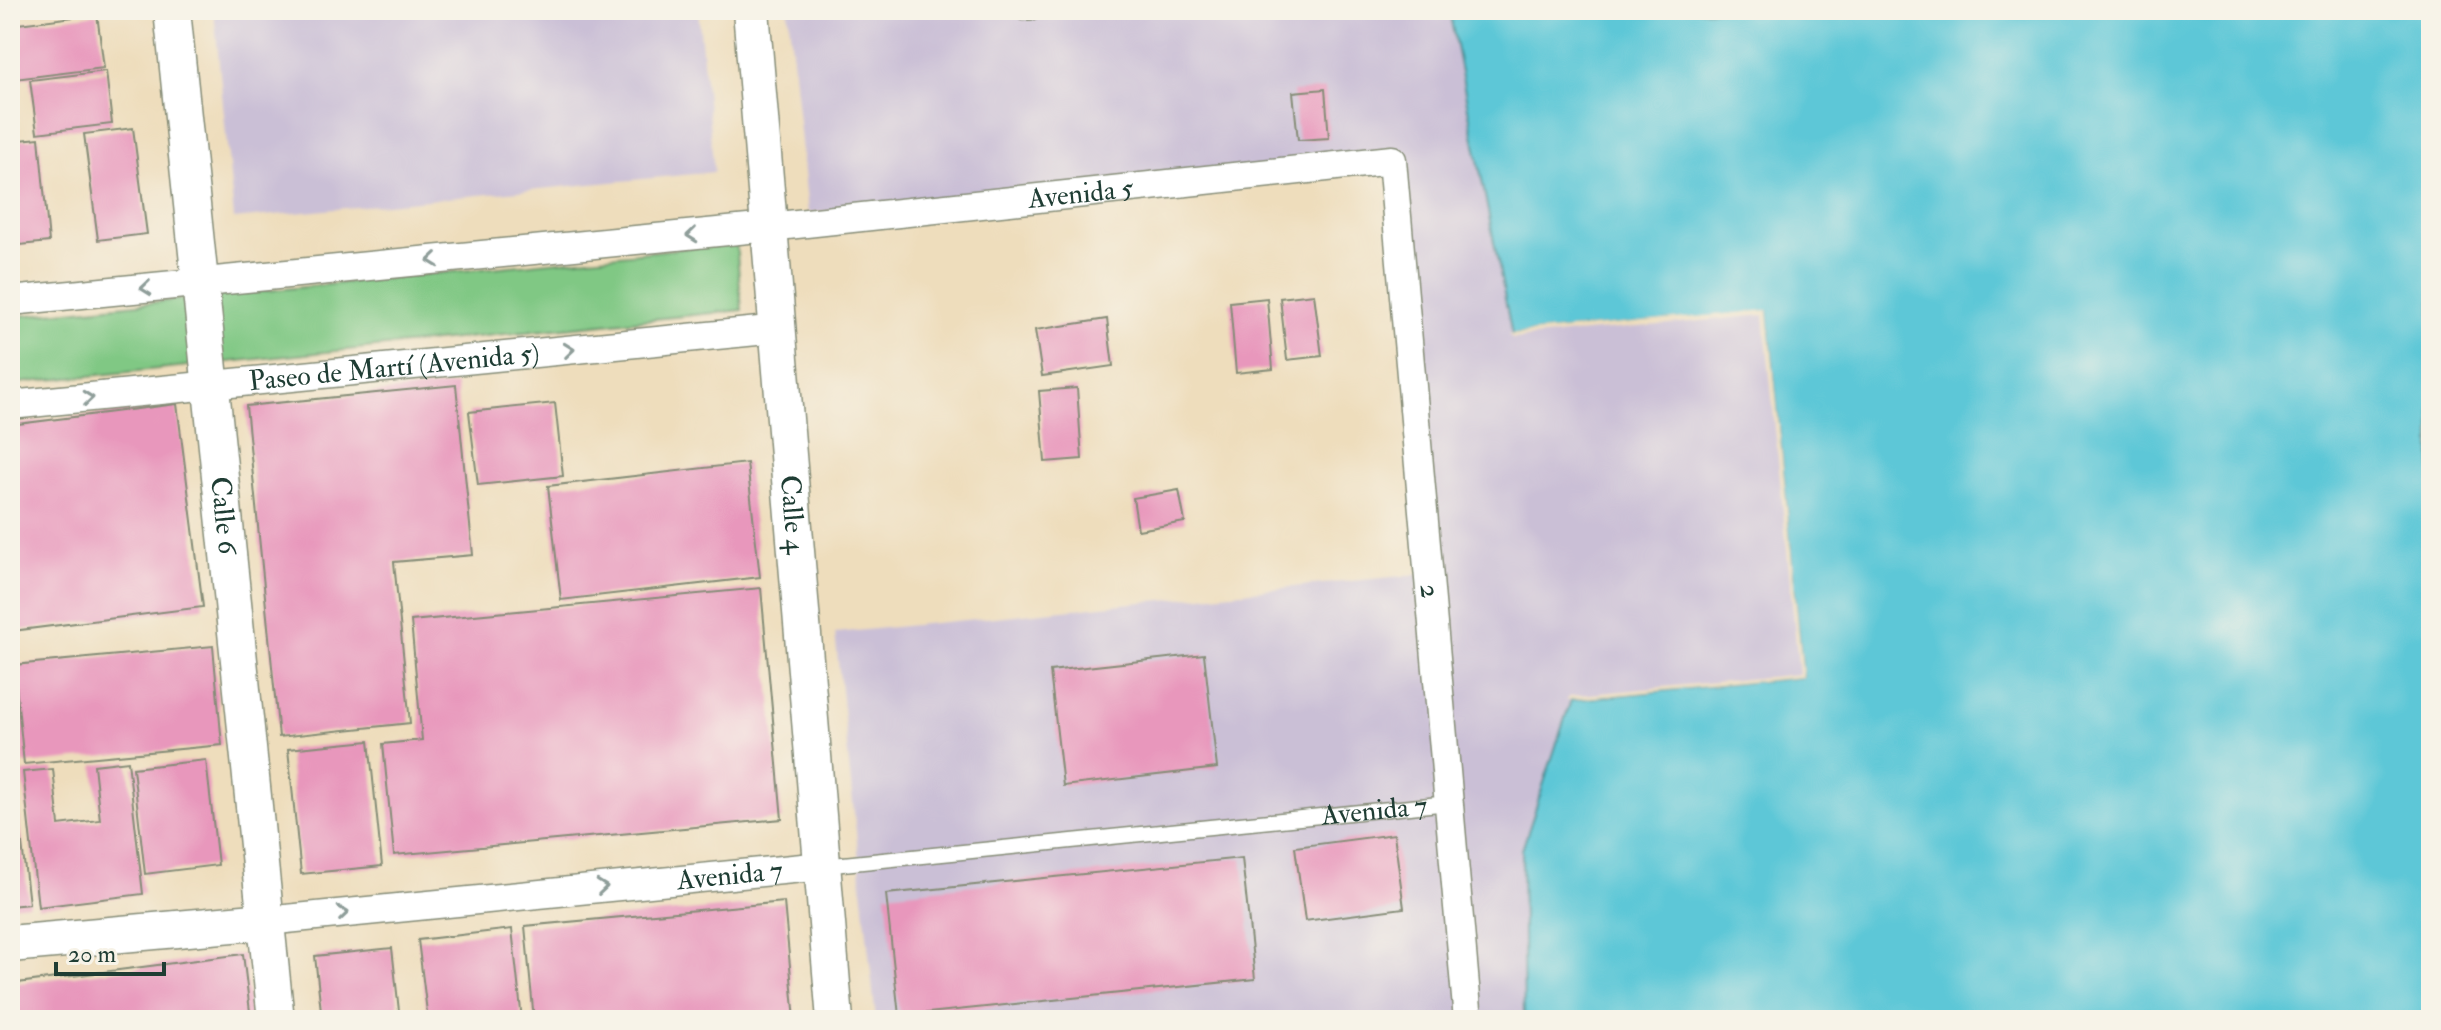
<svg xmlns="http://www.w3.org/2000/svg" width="2441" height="1030" font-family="'IM FELL Double Pica',serif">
	<rect width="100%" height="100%" fill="#f7f3e8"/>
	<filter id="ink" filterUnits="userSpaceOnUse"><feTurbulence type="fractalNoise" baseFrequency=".0125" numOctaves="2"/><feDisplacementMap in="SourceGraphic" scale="16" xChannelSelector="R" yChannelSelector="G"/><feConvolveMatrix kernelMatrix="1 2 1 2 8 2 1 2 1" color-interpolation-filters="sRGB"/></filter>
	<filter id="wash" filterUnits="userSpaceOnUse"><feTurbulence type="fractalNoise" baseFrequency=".006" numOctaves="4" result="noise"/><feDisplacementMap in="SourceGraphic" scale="32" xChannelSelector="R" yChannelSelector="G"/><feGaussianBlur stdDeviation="1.8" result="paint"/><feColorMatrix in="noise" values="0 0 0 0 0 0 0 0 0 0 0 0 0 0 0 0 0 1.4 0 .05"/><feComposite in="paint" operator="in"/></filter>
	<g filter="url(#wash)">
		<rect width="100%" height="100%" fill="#eeddbc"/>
		<path fill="#cabfd6" d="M214 10H698L714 172 234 219Z
			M788 10H1449L1512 335 1768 310 1803 677 1522 850 1524 1020H876L835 633 1432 573 1405 157 808 213Z"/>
		<path fill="#80c884" stroke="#50825c" stroke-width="2" d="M736 243 742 310 10 384V317Z"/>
		<path fill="#5dc7d7" stroke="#3e8286" stroke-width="2" d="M1449 10H2431V1020H1524L1522 850 1571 700 1803 677 1768 311 1512 335Z"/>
		<path fill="#eeddbc" d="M1768 310 1803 677 1566 700 1570 696 1799 674 1764 315 1513 339 1508 335Z"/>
		<g id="blocks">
			<path fill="#e897bc" d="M97 14 104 68 15 79 10 25Z
				M106 71 112 124 37 133 30 80Z
				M1325 89 1329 138 1298 140 1293 92Z
				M133 128 147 234 98 240 84 134Z
				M39 138 49 242 10 246V141Z
				M1314 294 1322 356 1287 360 1280 298Z
				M1267 298 1273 369 1236 373 1230 302Z
				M1107 319 1113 366 1042 376 1035 330Z
				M456 385 473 555 394 562 410 723 279 737 246 406Z
				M1077 388 1082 459 1045 462 1039 391Z
				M555 403 563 476 478 485 469 412Z
				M177 404 203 607 12 631 10 425Z
				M747 463 760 577 561 600 548 486Z
				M1179 490 1185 522 1138 530 1133 498Z
				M761 588 782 819 394 855 383 744 422 740 411 621Z
				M213 646 222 745 24 764 14 665Z
				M1204 654 1217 768 1063 786 1050 671Z
				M369 741 382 866 301 874 288 749Z
				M206 760 218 865 145 874 133 768Z
				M128 761 143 894 38 907 23 772 53 769 59 825 100 820 94 765Z
				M14 775 29 904 10 906V776Z
				M1394 834 1404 908 1305 921 1295 847Z
				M1242 858 1255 979 899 1016 886 894Z
				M784 902 795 1020H534L525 926Z
				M512 929 522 1020H428L418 940Z
				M392 948 400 1020H322L315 956Z
				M243 954 251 1020H10V984Z"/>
		</g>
	</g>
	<g filter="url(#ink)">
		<use href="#blocks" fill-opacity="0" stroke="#868d78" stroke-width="2"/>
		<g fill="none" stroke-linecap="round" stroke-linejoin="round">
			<defs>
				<g id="service">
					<path d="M1023 13 1052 10"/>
					<path id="s1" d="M823 866 1449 803"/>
				</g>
				<g id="minor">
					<path id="s2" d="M10 301 769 227 1392 160 1468 1020"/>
					<path id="s3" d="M10 405 778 329"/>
					<path id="s4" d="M266 921 823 866"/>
				</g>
				<g id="tertiary">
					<path id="s5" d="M172 10 276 1020"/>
					<path id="s6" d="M751 10 835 1020"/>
					<path d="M10 944 266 921"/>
				</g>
			</defs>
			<use href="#service" stroke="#868d78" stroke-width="17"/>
			<use href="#minor" stroke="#868d78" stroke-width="31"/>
			<use href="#tertiary" stroke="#868d78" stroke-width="39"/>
			<use href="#service" stroke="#fff" stroke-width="14"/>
			<use href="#minor" stroke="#fff" stroke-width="28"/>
			<use href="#tertiary" stroke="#fff" stroke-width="36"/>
		</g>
		<defs><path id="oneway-chevron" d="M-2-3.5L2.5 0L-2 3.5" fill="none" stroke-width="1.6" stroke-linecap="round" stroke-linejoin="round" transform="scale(2)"/></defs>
		<g stroke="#8f9e9a">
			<use href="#oneway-chevron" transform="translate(692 235) rotate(174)"/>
			<use href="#oneway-chevron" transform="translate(433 260) rotate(174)"/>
			<use href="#oneway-chevron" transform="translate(146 288) rotate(174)"/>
			<use href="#oneway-chevron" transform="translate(569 350) rotate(-6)"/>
			<use href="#oneway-chevron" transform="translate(88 398) rotate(-6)"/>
			<use href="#oneway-chevron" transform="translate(602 887) rotate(-6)"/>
			<use href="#oneway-chevron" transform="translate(343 913) rotate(-6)"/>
		</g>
	</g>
	<g text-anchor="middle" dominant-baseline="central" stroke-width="8" stroke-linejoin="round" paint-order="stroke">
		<g font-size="28" fill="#1f3d34" stroke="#f7f3e8">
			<text stroke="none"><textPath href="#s2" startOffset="1076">Avenida 5</textPath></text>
			<text stroke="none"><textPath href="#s3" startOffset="386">Paseo de Martí (Avenida 5)</textPath></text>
			<text stroke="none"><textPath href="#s5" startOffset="508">Calle 6</textPath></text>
			<text stroke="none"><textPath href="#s6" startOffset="506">Calle 4</textPath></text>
			<text stroke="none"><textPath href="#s2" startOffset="1822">2</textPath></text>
			<text stroke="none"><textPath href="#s1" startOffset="554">Avenida 7</textPath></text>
			<text stroke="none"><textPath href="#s4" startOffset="466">Avenida 7</textPath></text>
		</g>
	</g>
	<rect width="2441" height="1030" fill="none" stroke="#f7f3e8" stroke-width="40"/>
	<path d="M56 962v12h108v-12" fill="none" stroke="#1f3d34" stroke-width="4"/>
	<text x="68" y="962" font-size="24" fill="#1f3d34" stroke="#f7f3e8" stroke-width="6" paint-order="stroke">20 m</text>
</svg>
